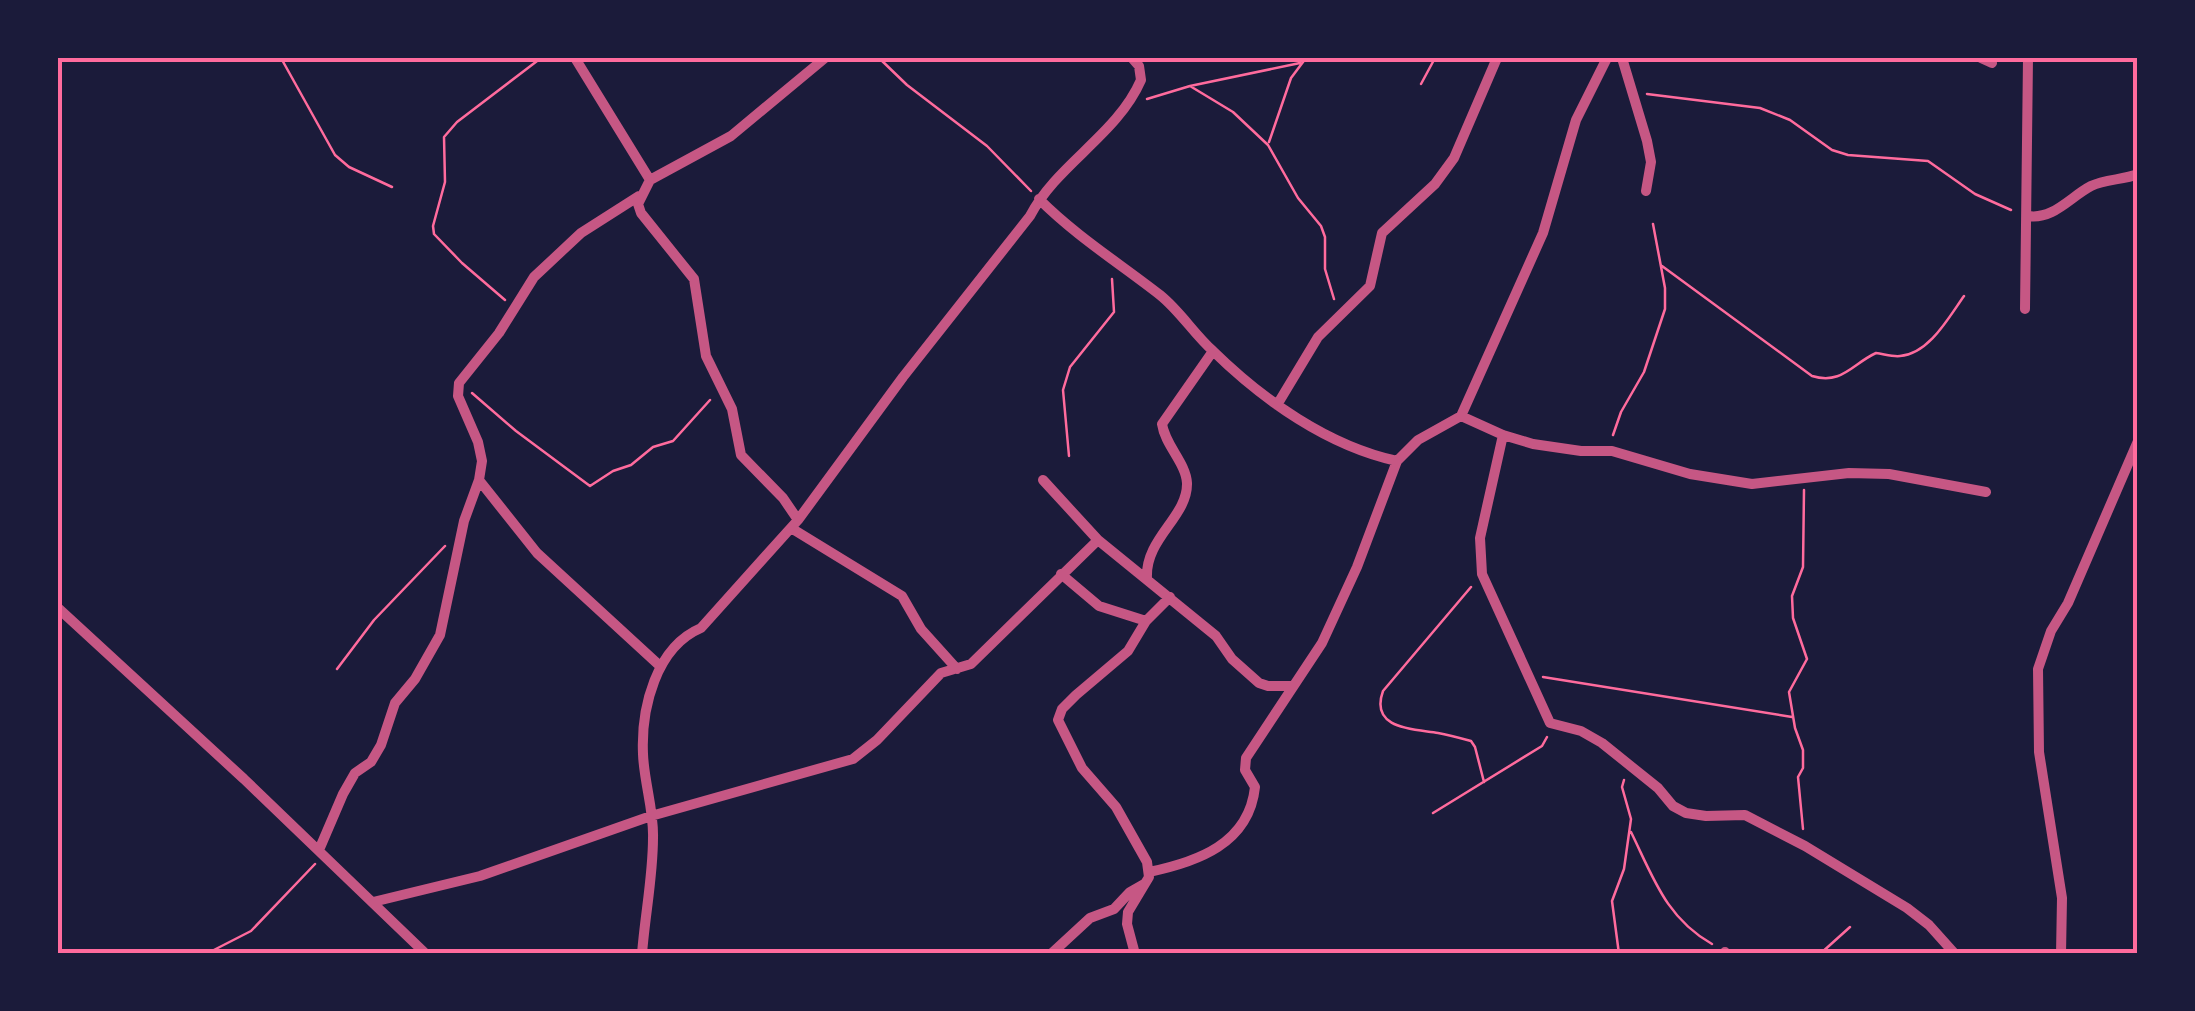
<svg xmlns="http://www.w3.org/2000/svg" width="2195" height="1011" font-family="'Fira Sans',sans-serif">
	<rect width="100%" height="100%" fill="#1b1b3a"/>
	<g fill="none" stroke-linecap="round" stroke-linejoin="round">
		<path stroke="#ff6b9d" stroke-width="2.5" d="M281 58 335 155 349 167 392 187
			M879 58 907 85 987 146 1031 191
			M1421 84 1435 58
			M1190 86 1233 112 1268 145 1298 198 1321 226 1325 237V269L1334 299
			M1647 94 1760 108 1790 120 1832 150 1848 155 1928 161 1975 194 2011 210
			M1147 99 1190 86 1300 63
			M1269 142 1291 78 1306 58
			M1662 266 1812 376C1842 385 1852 364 1876 353 1884 354 1893 357 1900 356 1929 354 1949 317 1964 296
			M505 300 462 263 434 234 433 226 445 182 444 137 457 122 541 58
			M472 393 516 431 590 486 613 471 631 465 653 447 673 441 710 400
			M1613 435 1621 412 1644 372 1665 309V288L1653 224
			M1069 456 1063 390 1070 367 1114 312 1112 279
			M1471 587 1383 691C1369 730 1415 729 1438 733 1449 735 1460 738 1471 741L1475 747 1484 782
			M337 669 374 620 445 546
			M1543 677 1792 717
			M1433 813 1542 746 1547 737
			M1803 829 1798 777 1803 768V750L1795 728 1789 692 1807 659 1793 618 1792 596 1803 567 1804 490
			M1631 832C1653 877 1666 918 1712 944
			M206 954 251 931 315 864
			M1619 954 1612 901 1624 869 1631 819 1622 787 1624 780
			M1820 954 1850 927"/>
		<path stroke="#c65784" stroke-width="10" d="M575 58 650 180
			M1622 58 1647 141 1651 162 1646 191
			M1981 58 1992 63
			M1039 199C1076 236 1119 263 1160 295 1180 311 1194 334 1213 351 1263 400 1328 446 1397 461
			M2028 216C2053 220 2070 197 2091 186 2105 179 2123 180 2138 174
			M2025 309 2028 58
			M1277 405 1318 337 1370 286 1382 233 1435 184 1454 158 1497 58
			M1461 416 1503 435 1533 444 1581 451H1612L1690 474 1752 484 1849 473 1889 474 1986 492
			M1503 435 1480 538 1482 574 1550 723 1581 731 1602 743 1658 788 1673 806 1686 813 1706 816 1745 815 1805 846 1907 908 1929 925 1955 954
			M479 480 537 553 660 666
			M1043 480 1098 540 1216 636 1232 659 1259 683 1268 686H1291
			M798 520 783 498 741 455 732 409 706 356 694 279 641 213 638 204 650 180 731 136 825 58
			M791 528 902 596 921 629 957 669
			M1061 574 1099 606 1146 621
			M1147 578C1145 538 1188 517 1187 483 1186 463 1165 445 1162 424L1213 351
			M58 608 244 779 426 954
			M319 850 343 794 355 773 371 762 381 745 395 703 415 679 440 635 464 521 479 480 482 461 478 442 458 396 459 383 499 333 534 277 581 233 639 196
			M1149 872C1197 862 1249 844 1255 787L1245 770 1246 758 1322 643 1357 567 1397 461 1418 440 1461 416 1543 233 1576 120 1607 58
			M373 902 480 876 651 816 853 759 877 740 941 673 971 664 1098 540
			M642 954C645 915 653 876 653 838 654 810 644 782 643 754 641 708 656 647 701 628L798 520 903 377 1030 216C1057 164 1117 135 1141 80L1139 66 1132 58
			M1051 954 1090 918 1114 909 1130 892 1144 884
			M1135 954 1127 924 1128 912 1149 877 1147 862 1116 807 1082 768 1058 720 1062 709 1076 695 1128 651 1146 621 1170 597
			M1725 954V952
			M2061 954 2062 898 2039 752 2038 669 2051 631 2068 603 2138 441"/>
	</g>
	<rect width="2195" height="1011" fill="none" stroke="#1b1b3a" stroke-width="120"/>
	<rect x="60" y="60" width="2075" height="891" fill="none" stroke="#ff6b9d" stroke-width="4"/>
</svg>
